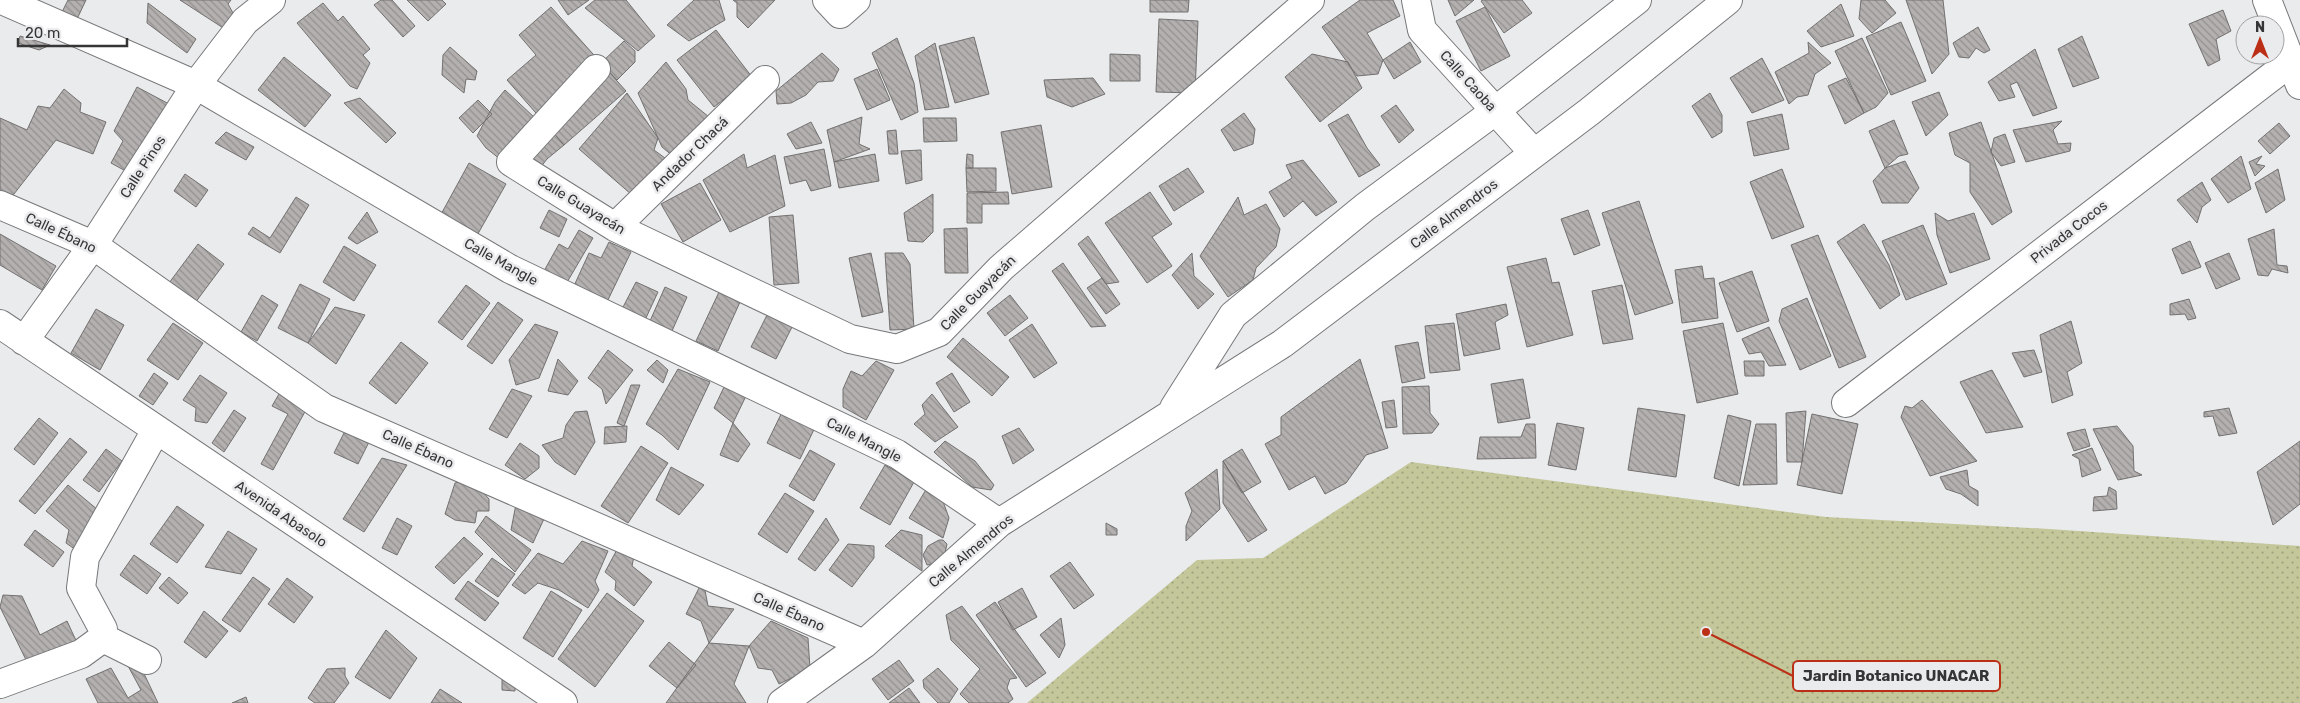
<svg xmlns="http://www.w3.org/2000/svg" width="2300" height="703" font-family="Rubik,sans-serif">
	<defs>
		<pattern id="garden-dots" width="8" height="8" patternUnits="userSpaceOnUse" patternTransform="scale(1.25)"><rect width="8" height="8" fill="#c4c799"/><path d="M2 2h.1M6 6h.1" fill="none" stroke="#a0a27e" stroke-width="1.8" stroke-linecap="round"/></pattern>
		<pattern id="building-back-hatch" width="6" height="6" patternUnits="userSpaceOnUse" patternTransform="scale(1.25)"><rect width="6" height="6" fill="#b4b0b0"/><path d="M-1 5l2 2M0 0l6 6M5-1l2 2" fill="none" stroke="#939090"/></pattern>
	</defs>
	<rect width="100%" height="100%" fill="#eaebed"/>
	<path fill="url(#garden-dots)" d="M1411 462 1826 517 2049 529 2300 546V703H1027L1197 560 1263 558Z"/>
	<path fill="url(#building-back-hatch)" stroke="#737070" d="M68 0H86L77 19 62 12Z
		M180 0H231L228 4 238 22 231 33Z
		M381 0H392L415 26 403 37 374 5Z
		M407 0H442L446 4 428 21Z
		M558 0H589L568 15Z
		M595 0H626L655 36 638 51 585 8Z
		M694 0H719L725 20 689 41 667 25Z
		M733 0H775L748 28 737 17V3Z
		M1150 0H1189L1188 12H1150Z
		M1360 0H1393L1400 16 1367 33 1383 60 1378 74 1357 76 1322 27Z
		M1448 0H1474L1455 16Z
		M1483 0H1522L1532 13 1504 33 1481 1Z
		M1861 0H1885L1896 13 1872 33 1859 19Z
		M1943 0 1949 54 1932 74 1906 0Z
		M148 3 196 39 187 53 147 23Z
		M323 3 338 21 343 16 370 49 363 55 370 63 357 89 350 86 297 23Z
		M1841 4 1854 36 1821 47 1807 31Z
		M551 7 626 91 564 145 507 80 536 55 519 35Z
		M1485 7 1510 56 1481 71 1456 21Z
		M2223 10 2231 31 2216 39 2220 60 2208 66 2189 24Z
		M1159 19 1198 21 1195 93 1156 92Z
		M1901 22 1926 81 1891 95 1866 37Z
		M1978 27 1990 50 1984 53 1976 48 1969 58 1959 57 1953 43Z
		M716 30 752 77 714 107 677 60Z
		M20 36 50 45 39 50 18 43Z
		M2082 36 2099 78 2073 87 2058 49Z
		M974 37 989 94 955 103 939 46Z
		M897 38 914 83 918 112 901 120 872 53Z
		M1862 38 1888 93 1876 107 1864 113 1835 51Z
		M624 41 635 51V62L617 80 601 63Z
		M1410 42 1421 62 1394 79 1383 60Z
		M1808 42 1831 63 1815 74 1808 95 1797 97 1789 104 1775 72 1809 53Z
		M935 43 949 107 925 110 915 56Z
		M450 47 477 71 475 80 466 79 464 93 442 75 443 55Z
		M2035 49 2057 108 2033 116 2017 82 2010 85 2015 97 1999 101 1988 82Z
		M822 53 839 69 833 81 818 82 806 95 791 103 777 104 776 91Z
		M1110 54 1140 55V81H1110Z
		M1312 54 1348 62 1362 88 1320 122 1285 77Z
		M284 57 331 95 305 127 258 90Z
		M1762 58 1784 100 1752 113 1730 78Z
		M666 62 686 89 688 100 714 121 674 157 662 147 638 93Z
		M877 69 890 100 867 110 854 79Z
		M1093 78 1105 94 1072 107 1047 97 1044 80Z
		M1846 78 1864 113 1845 124 1828 86Z
		M137 87 169 104 131 174 111 163 123 141 114 131Z
		M64 89 81 103 80 112 106 122 93 154 56 140 7 203 0 200V118L27 130 38 106 50 108Z
		M505 90 564 145 547 159 529 182 486 148 477 136 495 102Z
		M1939 92 1948 115 1926 136 1912 102Z
		M627 93 658 138 654 150 669 161 632 195 579 149Z
		M1710 93 1722 115V132L1712 138 1692 106Z
		M360 98 396 133 386 143 344 103Z
		M478 100 492 114 473 133 459 118Z
		M1396 105 1414 130 1399 143 1381 116Z
		M1244 113 1255 129 1253 144 1234 151 1221 130Z
		M1348 114 1367 148 1380 165 1359 177 1328 125Z
		M1782 114 1789 149 1754 156 1747 122Z
		M862 117 859 144 870 149 834 162 827 130Z
		M923 118H956L957 141 924 142Z
		M1894 120 1908 154 1899 156 1885 168 1869 131Z
		M2062 121 2053 130 2058 144 2071 143 2070 151 2026 162 2013 130Z
		M811 122 822 143 796 149 787 134Z
		M1981 122 2012 212 1992 225 1970 192V163L1955 155 1949 133Z
		M2279 123 2290 136 2270 154 2258 141Z
		M1041 125 1052 187 1012 194 1001 132Z
		M896 130 898 154H889L887 131Z
		M226 132 254 147 246 160 215 143Z
		M2005 134 2015 162 2001 166 1991 152 1994 138Z
		M824 149 831 186 811 191 806 180 790 184 784 157Z
		M921 150 922 180 906 184 901 151Z
		M744 154 747 168 775 155 785 206 730 232 703 180Z
		M875 154 879 181 839 188 834 162Z
		M967 154 973 155V168H966Z
		M2241 156 2251 189 2228 203 2211 179Z
		M2262 156 2256 164 2265 166 2255 176 2249 162Z
		M1303 160 1337 202 1316 216 1303 201 1284 217 1269 192 1292 178 1286 165Z
		M1905 161 1919 188 1908 203H1882L1873 181 1885 168Z
		M469 163 506 184 475 239 439 218Z
		M966 168H996V191L967 192Z
		M1188 168 1204 192 1174 211 1159 186Z
		M1782 169 1804 227 1772 239 1750 182Z
		M2278 169 2285 200 2266 213 2255 183Z
		M185 174 208 190 196 207 174 191Z
		M2202 182 2211 200 2202 207 2197 223 2177 200Z
		M700 183 721 220 683 242 661 204Z
		M1008 192 1009 204H982V223H967V193Z
		M1150 192 1172 224 1152 237 1172 266 1147 283 1105 223Z
		M933 194V232L923 242 908 241 904 213Z
		M296 197 309 205 280 253 248 234 253 227 270 238Z
		M1238 197 1244 215 1266 204 1280 229 1276 247 1256 268 1253 280 1228 297 1200 256Z
		M1639 201 1673 303 1635 315 1602 213Z
		M549 210 567 219 559 237 540 228Z
		M1588 210 1600 245 1574 255 1561 219Z
		M367 212 378 232 357 244 348 238Z
		M1935 213 1948 221 1974 213 1990 259 1950 273 1937 235Z
		M793 215 799 283 774 285 769 217Z
		M1864 224 1889 265 1900 295 1880 309 1837 242Z
		M1923 225 1947 284 1906 300 1882 241Z
		M967 228 968 273H945L944 229Z
		M2274 229 2277 265 2287 266 2288 273 2272 269 2268 276 2258 275 2248 239Z
		M579 230 593 238 566 284 544 271 559 244 568 249Z
		M0 234 56 266 42 290 0 265Z
		M1818 235 1866 357 1839 368 1791 245Z
		M1088 236 1119 282 1106 284 1078 244Z
		M2190 241 2201 267 2182 274 2172 249Z
		M609 242 631 252 606 304 573 288 589 253 601 258Z
		M198 244 224 264 195 303 169 283Z
		M344 246 376 265 354 301 323 282Z
		M871 253 883 312 862 317 849 258Z
		M885 253H903L910 264 914 329 890 330Z
		M1192 253 1194 276 1214 294 1198 309 1172 275Z
		M2229 253 2240 279 2216 289 2205 263Z
		M1546 258 1552 283 1559 282 1573 335 1527 347 1507 267Z
		M1063 263 1106 326 1091 327 1052 271Z
		M1702 266 1704 279 1714 278 1718 318 1682 323 1675 270Z
		M1752 271 1769 321 1737 332 1719 283Z
		M1102 278 1120 304 1106 314 1087 288Z
		M636 282 658 292 645 320 622 309Z
		M300 284 330 299 308 343 278 328Z
		M466 285 490 303 462 340 438 322Z
		M1622 285 1633 339 1603 344 1592 291Z
		M665 287 687 297 672 331 650 321Z
		M719 292 740 302 718 351 696 341Z
		M262 295 278 305 257 341 241 332Z
		M1010 295 1028 318 1005 336 987 313Z
		M1807 298 1831 356 1800 370 1779 321 1782 309Z
		M2189 299 2196 318 2188 320 2185 314 2170 315V304Z
		M498 302 523 320 492 364 467 346Z
		M1506 304 1508 315 1495 322 1500 349 1464 356 1456 314Z
		M335 307 365 315 336 364 308 343Z
		M96 309 124 325 100 370 71 353Z
		M768 313 793 325 776 359 751 347Z
		M2071 321 2082 363 2067 372 2073 395 2052 403 2040 335Z
		M173 323 203 343 178 380 147 360Z
		M1454 323 1460 370 1430 373 1425 326Z
		M1723 323 1738 394 1697 403 1683 331Z
		M535 324 558 332 539 378 516 385 509 360Z
		M1032 324 1057 363 1034 378 1009 340Z
		M1769 327 1786 365 1769 366 1761 352 1749 354 1742 339Z
		M963 338 1009 377 992 396 947 357Z
		M401 342 428 363 396 404 369 383Z
		M1418 342 1425 378 1402 383 1395 346Z
		M608 350 633 370 606 404 602 389 588 378Z
		M2034 350 2042 372 2024 377 2012 353Z
		M558 359 578 381 568 395 548 391Z
		M1360 359 1388 448 1366 455 1346 483 1325 494 1315 476 1289 490 1265 444 1281 435V417Z
		M657 360 668 370 663 383 647 370Z
		M876 361 894 370 866 420 843 407V389L851 371 862 376Z
		M1744 361H1764V376H1745Z
		M678 369 710 382 678 450 662 435 646 424Z
		M1992 370 2023 427 1986 433 1960 382Z
		M154 373 168 383 153 405 139 396Z
		M952 373 970 402 954 412 936 383Z
		M200 375 227 393 207 423 195 421 196 408 183 400Z
		M1523 379 1530 418 1498 423 1491 384Z
		M631 385H640L624 426 617 423Z
		M725 385 746 396 733 423 714 408Z
		M1429 386 1430 413 1439 424 1432 433 1403 434 1402 387Z
		M512 389 532 396 507 438 489 429Z
		M279 394 307 408 273 470 261 464 288 414 272 406Z
		M932 394 958 427 935 442 914 424 925 414 922 405Z
		M1394 400 1397 427 1386 428 1382 402Z
		M1922 400 1977 461 1930 476 1901 417 1905 406 1912 408Z
		M785 406 818 421 800 459 767 443Z
		M1638 408 1685 415 1676 477 1628 470Z
		M2229 408 2237 433 2219 436 2213 416 2204 417V412Z
		M234 410 246 418 224 452 212 443Z
		M587 411 595 442 575 475 555 462 542 445 563 438 566 425 575 412Z
		M1806 411 1802 462H1787L1786 413Z
		M1812 414 1858 424 1842 494 1797 485Z
		M1728 415 1751 421 1739 486 1714 478Z
		M39 418 58 433 34 465 14 449Z
		M733 423 750 444 738 462 720 455Z
		M1557 423 1584 428 1576 470 1548 465Z
		M1526 424H1535L1536 458 1477 459 1480 437H1521Z
		M1756 424H1776L1777 484 1743 485Z
		M627 426 626 442 604 444 605 427Z
		M2117 426 2133 446 2134 471 2142 475 2118 480 2093 429Z
		M1019 428 1034 450 1013 464 1002 436Z
		M2085 429 2090 446 2074 451 2067 433Z
		M345 431 369 442 358 464 334 453Z
		M70 438 87 452 35 514 19 501Z
		M945 441 975 461 994 485 991 490 972 487 934 452Z
		M2300 441V504L2273 525 2257 472Z
		M520 443 539 456V468L525 479 505 465Z
		M641 446 668 463 628 523 601 506Z
		M2092 448 2101 470 2082 477 2079 459 2072 455Z
		M106 449 122 461 99 492 83 480Z
		M1242 449 1261 482 1242 493 1223 461Z
		M810 450 835 464 814 501 789 486Z
		M382 458 407 465 364 532 343 519Z
		M1223 461 1267 530 1248 542 1223 503Z
		M885 465 914 482 890 525 860 508Z
		M671 467 704 485 679 515 656 500Z
		M1217 469 1220 509 1186 541V526L1192 511 1185 493Z
		M1967 470 1969 486 1978 491V506L1961 494 1946 489 1940 477Z
		M471 479 489 499V511H477L475 523 455 520 445 514 455 483Z
		M68 485 104 515 76 550 66 543 69 530 46 511Z
		M2109 487 2116 491 2117 509 2093 511 2094 497 2107 496Z
		M927 488 941 496 949 518 943 538 909 518Z
		M785 493 814 511 787 553 758 534Z
		M517 499 548 510 533 543 511 530Z
		M177 506 204 525 177 563 150 544Z
		M486 516 531 550 515 572 475 532Z
		M397 518 412 526 397 555 382 548Z
		M826 518 839 540 815 571 798 559Z
		M1106 523 1117 529V535H1106Z
		M35 530 64 552 53 567 24 545Z
		M901 530 922 535V571L885 546Z
		M228 531 257 549 241 574 205 567Z
		M464 537 483 554 454 584 435 567Z
		M939 540H943L947 544 945 553 937 563 927 565 923 555 928 546Z
		M582 541 608 551 595 581 599 590 588 608 559 590 538 583 525 594 512 585 538 553 563 564Z
		M620 544 635 551 632 566 652 582 634 606 615 590 616 581 605 572Z
		M848 544 874 546V558L852 587 829 570Z
		M134 555 161 574 147 594 120 575Z
		M492 558 515 574 498 597 475 581Z
		M1070 562 1094 595 1074 609 1050 576Z
		M169 577 188 593 178 604 159 588Z
		M253 577 270 589 240 632 222 620Z
		M287 578 313 597 294 623 268 604Z
		M703 580 708 606 734 609 709 643 701 621 686 614Z
		M468 581 499 603 485 621 455 599Z
		M1022 588 1037 617 1013 630 998 602Z
		M551 591 582 610 553 657 523 638Z
		M607 593 644 621 595 687 558 659Z
		M3 595 22 596 40 635 67 621 79 647 31 670 0 607Z
		M995 602 1046 673 1026 687 976 615Z
		M962 606 1017 678 1010 679 1007 688 1013 699 1008 703H969L960 694 980 669 951 640 946 615Z
		M204 611 228 631 206 658 184 642Z
		M1061 618 1065 645 1059 658 1040 635Z
		M771 621 808 638 810 669 779 684 772 670 758 668 749 646Z
		M386 630 417 658 390 699 355 677Z
		M669 642 696 665 677 688 649 666Z
		M709 643 749 646 734 684 746 703H666Z
		M137 659 158 703H98L86 679 111 668 128 698 141 690 127 664Z
		M899 660 914 681 888 700 872 679Z
		M345 668V676L349 683 334 703H315L308 698 327 669Z
		M938 668 958 689 949 703H938L924 688 923 680Z
		M502 679H515V691L502 690Z
		M909 688 920 703H889Z
		M440 689 462 703H431Z
		M246 697 248 703H232Z"/>
	<g fill="none" stroke-linecap="round" stroke-linejoin="round">
		<defs>
			<path id="minor" d="M2 0 196 85 510 269 897 454 999 523
				M827 0 840 14 856 0
				M1416 0 1422 30 1534 153
				M2267 0 2300 85
				M596 69 511 162 615 227 850 339 897 349 939 332 1001 268 1310 0
				M0 205 93 245 324 408 864 644
				M615 227 765 80
				M0 324 563 703
				M24 341 93 245 196 85 245 21 271 0
				M1846 403 2292 61H2300
				M1174 408 1233 315 1365 207 1495 111 1637 0
				M103 638V629L81 588 85 557 156 430
				M103 638 147 660
				M0 684 81 654 103 638
				M782 703 864 644 999 523 1282 344 1589 112 1728 0"/>
		</defs>
		<use href="#minor" stroke="#77787a" stroke-width="30"/>
		<use href="#minor" stroke="#fff" stroke-width="28"/>
	</g>
	<g text-anchor="middle" dominant-baseline="central" stroke-width="5" stroke-linejoin="round" paint-order="stroke">
		<g font-size="14" fill="#353536" stroke="#eaebed">
			<text transform="translate(1468 81) rotate(48)">Calle Caoba</text>
			<text transform="translate(690 154) rotate(-44)">Andador Chacá</text>
			<text transform="translate(143 167) rotate(-57)">Calle Pinos</text>
			<text transform="translate(581 205) rotate(31)">Calle Guayacán</text>
			<text transform="translate(1454 214) rotate(-37)">Calle Almendros</text>
			<text transform="translate(2069 232) rotate(-38)">Privada Cocos</text>
			<text transform="translate(61 233) rotate(25)">Calle Ébano</text>
			<text transform="translate(501 262) rotate(29)">Calle Mangle</text>
			<text transform="translate(978 293) rotate(-45)">Calle Guayacán</text>
			<text transform="translate(864 440) rotate(27)">Calle Mangle</text>
			<text transform="translate(418 449) rotate(24)">Calle Ébano</text>
			<text transform="translate(281 514) rotate(34)">Avenida Abasolo</text>
			<text transform="translate(971 551) rotate(-40)">Calle Almendros</text>
			<text transform="translate(789 612) rotate(24)">Calle Ébano</text>
		</g>
	</g>
	<path fill="none" stroke="#bb2f17" stroke-width="2" d="M1706 632L1793 676"/>
	<circle fill="#bb2f17" stroke="#eaebed" stroke-width="2" cx="1706" cy="632" r="5"/>
	<rect fill="#eaebed" stroke="#bb2f17" stroke-width="2" x="1793" y="661" width="207" height="30" rx="5"/>
	<g font-size="15" text-anchor="middle" font-weight="bold" fill="#353536">
		<text x="1896" y="681">Jardin Botanico UNACAR</text>
	</g>
	<g transform="translate(2260 40)"><circle r="24" fill="#eaebed" stroke="#a2a2a4"/>
	<path d="M0-4L9 19L0 12L-9 19Z" fill="#bb2f17"/>
	<text y="-8" font-size="14" font-weight="bold" text-anchor="middle" fill="#353536">N</text>
	</g>
	<path d="M18 38v8h109v-8" fill="none" stroke="#353536" stroke-width="2.5"/>
	<text x="25" y="38" font-size="15" fill="#353536" stroke="#eaebed" stroke-width="4" paint-order="stroke">20 m</text>
</svg>
